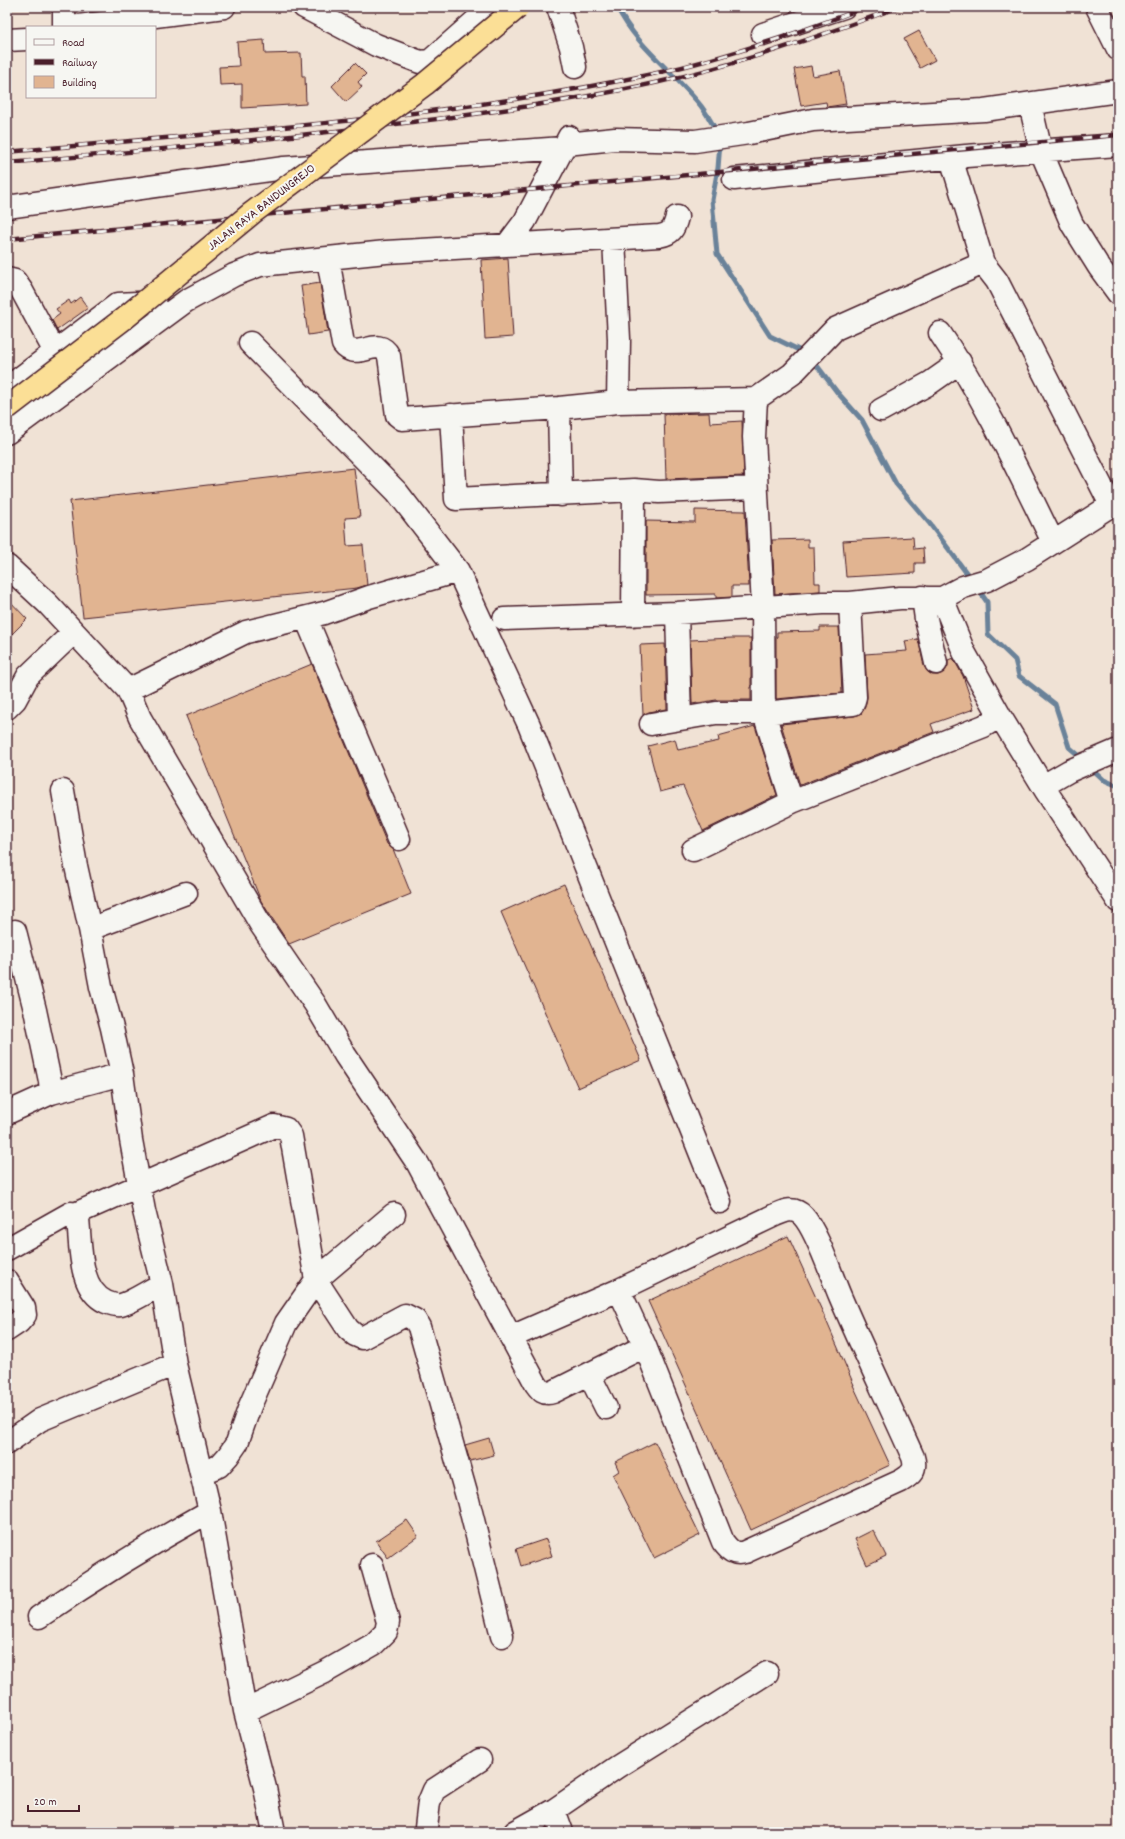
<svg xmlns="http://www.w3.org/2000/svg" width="1125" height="1839" font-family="Dekko,sans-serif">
	<rect width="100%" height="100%" fill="#f0e2d5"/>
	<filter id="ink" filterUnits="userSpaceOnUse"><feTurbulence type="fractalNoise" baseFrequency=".025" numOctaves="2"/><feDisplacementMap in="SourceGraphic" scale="8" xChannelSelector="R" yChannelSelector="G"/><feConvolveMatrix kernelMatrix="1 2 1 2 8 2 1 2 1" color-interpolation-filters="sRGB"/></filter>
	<g filter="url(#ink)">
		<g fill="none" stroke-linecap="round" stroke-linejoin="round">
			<path stroke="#6b8299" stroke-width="5" d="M617 7C636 46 674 72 701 106 707 114 712 123 717 132
				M720 143 718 168 712 200 717 254 770 336 805 353
				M812 359 837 392 862 420 896 484 930 524 971 579
				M978 589 987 602 988 634 1015 660 1019 676 1055 704 1069 747 1083 759
				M1091 768 1104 780 1118 786"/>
		</g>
		<path fill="#e1b491" stroke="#4a1f2b" d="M919 31 935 60 920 68 904 39Z
			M264 40 265 54 301 53 302 76H305L306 104 242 108V84L220 85 219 67 239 66 237 42Z
			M355 63 366 74 358 82 362 87 346 102 332 86Z
			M811 66 813 76 840 71 846 104 827 107 826 102 801 106 794 69Z
			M508 258 513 337 485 339 481 260Z
			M320 283 328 332 308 335 301 286Z
			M80 297 88 308 57 330 52 320 60 314 56 309 69 300 71 304Z
			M709 413 710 423 742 421 744 476 666 479 664 414Z
			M354 468 360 517 345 518 347 546 363 545 367 585 357 588 83 617 70 501Z
			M695 510 745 511 749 586H732V597L716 598V594L646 595V521L695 522Z
			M913 537 914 549 923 548 924 563H915V573L846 577 843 541Z
			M808 539V547H814L815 583H820V591L775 594 772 540Z
			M7 598 27 619 7 639Z
			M820 627H839L842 693 776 699V637H777V632L820 631Z
			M732 638H751V700H716L692 704 690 640Z
			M918 639 924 666 927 671 932 675H938L944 672 948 666V660L953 658 963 676 974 709 931 724 934 732 800 785 781 724 854 716 861 714 865 707 867 697 865 654 907 651 905 641Z
			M665 644 667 709 649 712 643 715 640 645Z
			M312 664 387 844 393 849 411 894 289 944 261 901 186 716Z
			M755 726 777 795 703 831 683 786 660 792 648 746 675 739 678 750 719 741 718 736Z
			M564 884 641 1060 578 1088 501 912Z
			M788 1236 823 1313 854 1385H853L890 1465 751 1530 648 1301Z
			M489 1438 494 1455 470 1461 465 1445Z
			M655 1442 700 1535 654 1558 613 1475 619 1471 615 1462Z
			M407 1520 418 1536 388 1558 376 1541Z
			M873 1530 886 1556 867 1565 855 1539Z
			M546 1539 552 1556 521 1566 516 1549Z"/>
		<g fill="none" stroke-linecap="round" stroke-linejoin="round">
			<defs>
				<path id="minor" d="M64 7V27
					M304 7 376 45 420 62 430 61 491 7
					M558 7 571 47 575 67
					M1097 7 1118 49
					M71 27 224 7
					M763 34 844 7
					M7 40 27 39
					M1030 104 1041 151 1072 224 1099 267 1118 293
					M566 144 615 139 695 141 749 133 813 120 984 110 1118 91
					M951 158 983 263 997 281 1111 505
					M734 179 966 156 1118 145
					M7 207 284 168 563 148
					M614 239 619 339 618 402
					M507 245 525 221 569 137
					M328 259 343 344C357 363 378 334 389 356L397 415 402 419 559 408 618 402 756 399 792 374 835 329 983 263
					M7 279 15 281 22 291 55 352
					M940 333C985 399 1018 471 1053 542
					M7 388 118 304 155 302
					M756 399 754 437 763 607 764 713 792 802
					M559 408 561 495
					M881 410 930 383 960 362
					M451 415 456 499 634 490 659 492 756 488
					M7 433 186 301 234 275 260 265 386 252 659 236C671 234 674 229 677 217
					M7 566 48 604 128 690 140 718 261 925 315 1004 345 1055 418 1164 536 1384C541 1391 544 1395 553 1392L645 1346 619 1290
					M458 571 529 725 720 1202
					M923 597 926 619 936 663
					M942 598 964 652 1000 716 1046 791 1118 901
					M677 613 680 719
					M633 615 634 490
					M306 618 399 839
					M504 619 677 613 823 603H850L900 598H942L963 587 987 580 1027 559 1118 501
					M128 690 246 632 324 613 369 597 458 571 397 492 250 343
					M7 708 15 700 28 676 74 632
					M651 724 716 713H764L853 704 855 697 850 603
					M1043 786 1069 771 1118 750
					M63 791 76 866 90 929 101 987 112 1028 122 1074 131 1140 144 1211 162 1284 175 1364 210 1511 245 1711 265 1788 274 1832
					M693 850 792 802 984 726 1000 716
					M90 929 186 893
					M15 931 35 1010 50 1081 51 1093
					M7 1113 51 1093 122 1074
					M75 1214 274 1126 286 1129 291 1136 316 1280 348 1329 355 1335 362 1338 405 1315 415 1320 419 1327 468 1500 502 1636
					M7 1249 71 1213 75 1214 78 1219C81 1245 78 1289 106 1302 111 1304 116 1306 121 1305 131 1303 152 1289 162 1284
					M7 1281 24 1308 25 1315 19 1322 7 1330
					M511 1337 619 1290 775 1215C784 1211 794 1206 803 1216 817 1231 831 1275 840 1296 863 1350 889 1403 913 1457 917 1470 911 1475 901 1481L745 1552C734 1555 730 1551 723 1542L645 1346
					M589 1374 606 1408
					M7 1443 40 1420 175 1364
					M201 1473 219 1466 228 1456 237 1443 250 1406 286 1323 316 1280 394 1214
					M39 1617C94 1579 151 1544 210 1511
					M245 1711 325 1672 374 1644 386 1632 388 1622 372 1565
					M554 1810 562 1832
					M426 1828 429 1802 434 1790 480 1760
					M515 1832 554 1810 617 1767 767 1673"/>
			</defs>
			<use href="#minor" stroke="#4a1f2b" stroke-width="25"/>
			<use href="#minor" stroke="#f6f6f2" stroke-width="22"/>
			<defs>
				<path id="rail" d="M7 152C223 132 445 119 657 73 728 57 798 33 866 7
					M7 163C142 151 277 139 412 122 495 112 578 100 659 82 741 64 820 36 899 7
					M7 239C378 206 747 167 1118 135"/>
			</defs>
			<use href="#rail" stroke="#4a1f2b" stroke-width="4.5"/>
			<use href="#rail" stroke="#f6f6f2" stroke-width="3" stroke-dasharray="9" stroke-linecap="butt"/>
			<defs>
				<path id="major-bridge" d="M7 408 126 317 252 213 425 84 518 7"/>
			</defs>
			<use href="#major-bridge" stroke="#4a1f2b" stroke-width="25" stroke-linecap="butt"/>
			<use href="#major-bridge" stroke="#fbdf96" stroke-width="22"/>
		</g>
	</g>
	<g text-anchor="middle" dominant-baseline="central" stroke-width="4" stroke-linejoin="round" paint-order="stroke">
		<g font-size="13" fill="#4a1f2b" stroke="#f6f6f2">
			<text transform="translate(262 208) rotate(-38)">JALAN RAYA BANDUNGREJO</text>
		</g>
	</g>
	<rect width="1125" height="1839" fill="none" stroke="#f6f6f2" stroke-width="24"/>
	<rect x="12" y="12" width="1101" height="1815" fill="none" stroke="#4a1f2b" stroke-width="1.5" filter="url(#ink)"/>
	<rect x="26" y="26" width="130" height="72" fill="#f6f6f2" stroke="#b1a0a2"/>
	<rect x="34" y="39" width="20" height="6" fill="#f6f6f2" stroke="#b1a0a2"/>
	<text x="62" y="46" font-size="12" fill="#4a1f2b">Road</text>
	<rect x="34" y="59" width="20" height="6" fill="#4a1f2b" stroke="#b1a0a2"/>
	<text x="62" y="66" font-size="12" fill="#4a1f2b">Railway</text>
	<rect x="34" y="76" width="20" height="12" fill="#e1b491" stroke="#b1a0a2"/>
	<text x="62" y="86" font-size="12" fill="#4a1f2b">Building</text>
	<path d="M28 1805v6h51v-6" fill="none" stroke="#4a1f2b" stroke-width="2"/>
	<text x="34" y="1805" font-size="12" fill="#4a1f2b" stroke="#f6f6f2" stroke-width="3" paint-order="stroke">20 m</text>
</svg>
